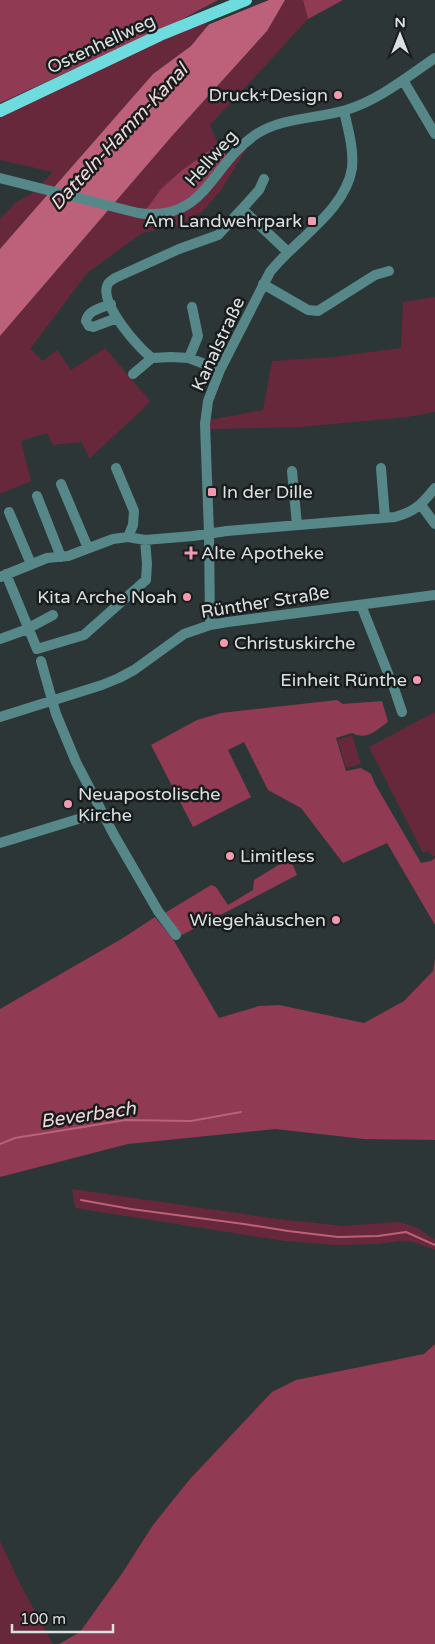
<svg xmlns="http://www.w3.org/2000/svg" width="435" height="1644" font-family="'Varela Round',sans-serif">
	<rect width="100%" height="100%" fill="#2d3636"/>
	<path fill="#68283b" d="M229 0 191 46 153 74 0 249V219L15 203 33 193 53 172 0 160V116Z
		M285 0H303L308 19 210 125 218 144 181 171 161 189 146 211 248 146 221 190 202 212 178 226 142 233 87 273 30 349 43 361 57 350 71 370 105 348 150 401 142 410 90 458 81 442 53 445 47 433 21 441 31 481 0 494V336L172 136 267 31Z
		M435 297V412L407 417 301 427 210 429V420L263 410 272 361 334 357 401 348 403 302Z
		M435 712V856L433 857 428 850 423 853 369 747Z
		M352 735 361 764 346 768 338 740Z
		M72 1189 278 1219 343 1226 398 1222 416 1227 435 1240V1250L413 1242 399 1241 378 1244 336 1245 285 1241 75 1208Z
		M0 1541 19 1582 53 1644H0Z"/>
	<path fill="#903a54" d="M0 0H218L175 23 0 103Z
		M303 0H343L308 19Z
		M218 144 227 156 203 188 173 209 145 211 161 189 181 171Z
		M337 700 343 704 382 701 388 722C376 730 367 741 352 733L336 738 346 771 361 768 371 774 375 784 421 863 431 861 435 858V925L387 843 343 863 301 808 268 790 244 742 228 750 251 797 193 827 151 745 197 720 221 713Z
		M290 858 297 875 180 936 165 913 211 885 216 887 228 905 253 890 254 880Z
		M155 917 173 939 219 1018 259 1006 279 1005 364 1023 404 1001 433 971 435 958V1140L364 1139 275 1129 128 1144 0 1177V1009L123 938Z
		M435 1344V1644H59L80 1632 123 1572 153 1525 190 1479 272 1392 296 1380 424 1354Z"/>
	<path fill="#bc6179" d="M229 0H285L267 31 172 136 0 336V249L153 74 191 46Z"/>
	<path fill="#2d3636" d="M226 0H269L205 26Z"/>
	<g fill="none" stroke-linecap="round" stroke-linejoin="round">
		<path stroke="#bc6179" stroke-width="2" d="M0 1144 15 1138 126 1120 191 1121 241 1112
			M81 1200 131 1209 244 1224 288 1231 338 1237 378 1236 406 1232 435 1245"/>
		<path stroke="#568889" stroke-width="10" d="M403 80 435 134
			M0 178 138 213C205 223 210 166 255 135 282 117 316 119 346 110 379 100 407 77 435 58
			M264 179 259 190 242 209 288 252
			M263 284 308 310 318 311 375 275 389 271
			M111 304C101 308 88 310 86 321L89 326 93 327 117 318
			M189 358 198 336 192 307
			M220 370 189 358 171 357 152 358C138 348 101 305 107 286 108 282 112 280 115 278L179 249 218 235 242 209
			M133 374 152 358
			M116 468 134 511 133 525 128 537
			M381 468 385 518
			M292 471 297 525
			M61 484 88 548
			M37 496 61 557
			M421 505 435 524
			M9 512 31 564
			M6 574 37 649 84 635 146 580 147 564 145 540
			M0 577 47 558 68 556 113 539 128 537 145 540 193 536 227 531 395 517C416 511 422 504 435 488
			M361 605 395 691 402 712
			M210 625 209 533 205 424 207 409 208 401 220 370 270 272C295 240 346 210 352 168 354 149 348 129 344 111
			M0 639 25 630 53 615
			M41 661 56 714 76 762 114 835 158 911 176 935
			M0 717 102 685 119 678 134 670 184 634 210 625 228 622 435 595
			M0 843 101 812"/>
		<path stroke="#6edcde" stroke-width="12" d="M0 111 160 35 246 0"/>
	</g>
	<g fill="#f29aaf" stroke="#191c1c" stroke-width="2">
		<circle cx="338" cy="95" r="5"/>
		<rect x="307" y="216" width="10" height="10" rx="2.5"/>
		<rect x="207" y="487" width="10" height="10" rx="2.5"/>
		<path d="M188.5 545.5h5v5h5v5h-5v5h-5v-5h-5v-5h5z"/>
		<circle cx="187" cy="597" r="5"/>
		<circle cx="224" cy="643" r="5"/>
		<circle cx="417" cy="680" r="5"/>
		<circle cx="68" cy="804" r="5"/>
		<circle cx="230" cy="856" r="5"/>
		<circle cx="336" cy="920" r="5"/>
	</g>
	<g text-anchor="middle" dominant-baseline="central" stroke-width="5" stroke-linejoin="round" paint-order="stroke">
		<g font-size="18" fill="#dbe0e0" stroke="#191c1c">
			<text transform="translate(101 44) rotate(-25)">Ostenhellweg</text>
			<text transform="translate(211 158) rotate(-48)">Hellweg</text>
			<text transform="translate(218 344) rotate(-65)">Kanalstraße</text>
			<text transform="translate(265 602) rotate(-9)">Rünther Straße</text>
		</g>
		<g font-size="18" fill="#dbe0e0" stroke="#191c1c" text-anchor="end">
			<text x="328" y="95">Druck+Design</text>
			<text x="302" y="221">Am Landwehrpark</text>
			<text x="222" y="492" text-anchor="start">In der Dille</text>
			<text x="201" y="553" text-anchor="start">Alte Apotheke</text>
			<text x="177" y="597">Kita Arche Noah</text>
			<text x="234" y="643" text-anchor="start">Christuskirche</text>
			<text x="407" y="680">Einheit Rünthe</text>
			<text x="78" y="794" text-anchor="start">Neuapostolische<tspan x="78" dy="21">Kirche</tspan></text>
			<text x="240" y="856" text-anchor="start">Limitless</text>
			<text x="326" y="920">Wiegehäuschen</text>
		</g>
		<g font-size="19" font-style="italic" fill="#f0d6db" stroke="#191c1c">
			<text transform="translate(119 137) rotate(-47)">Datteln-Hamm-Kanal</text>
			<text transform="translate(88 1115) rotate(-8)">Beverbach</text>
		</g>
	</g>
	<g transform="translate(400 35)" stroke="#191c1c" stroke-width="4" paint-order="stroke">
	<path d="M0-4L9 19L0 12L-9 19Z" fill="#dbe0e0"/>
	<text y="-8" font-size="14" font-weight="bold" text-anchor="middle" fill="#dbe0e0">N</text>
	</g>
	<path d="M12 1624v8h101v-8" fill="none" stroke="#dbe0e0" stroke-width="2.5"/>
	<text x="20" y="1624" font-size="15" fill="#dbe0e0" stroke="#191c1c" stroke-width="4" paint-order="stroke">100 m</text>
</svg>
